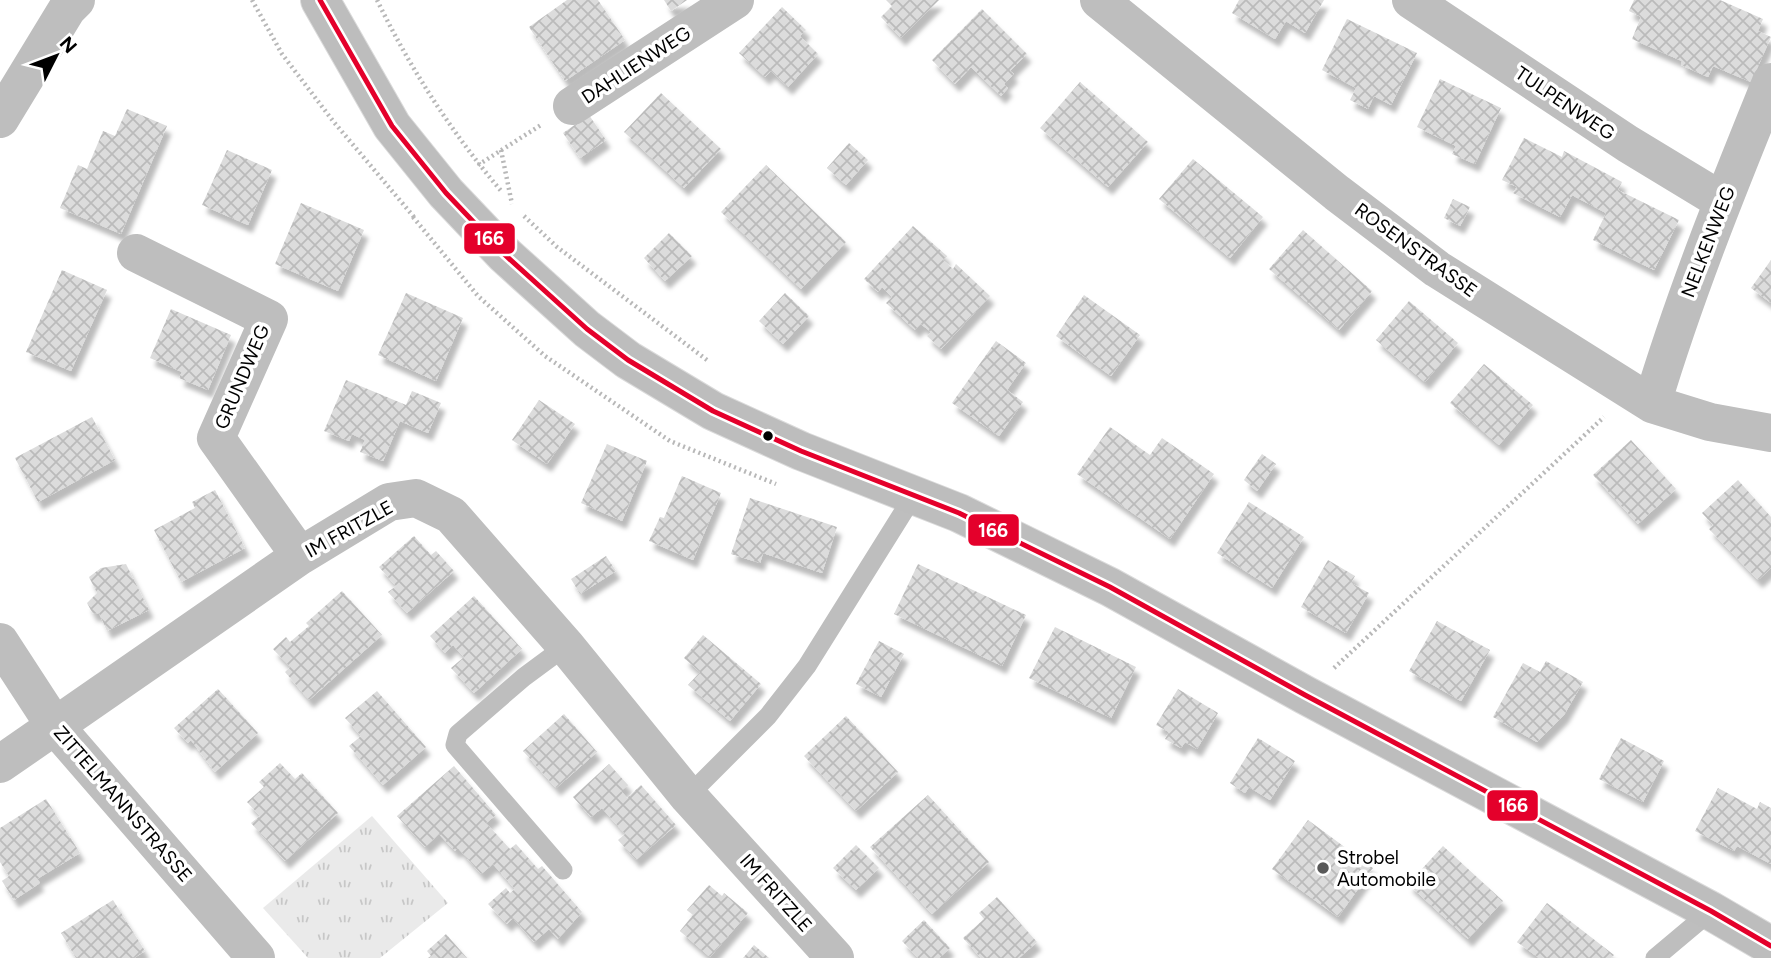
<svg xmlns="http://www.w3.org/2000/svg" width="1771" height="958" font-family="Figtree,sans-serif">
	<defs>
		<pattern id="grass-tufts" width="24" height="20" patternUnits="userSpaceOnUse" patternTransform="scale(1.75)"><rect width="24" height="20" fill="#eaeaea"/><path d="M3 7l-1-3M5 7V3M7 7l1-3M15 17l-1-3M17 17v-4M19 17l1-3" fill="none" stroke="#c7c7c7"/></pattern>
		<pattern id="building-cross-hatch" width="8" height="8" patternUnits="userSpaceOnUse" patternTransform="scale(1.75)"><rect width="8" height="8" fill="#dcdcdc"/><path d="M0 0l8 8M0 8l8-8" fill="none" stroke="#bbb"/></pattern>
		<filter id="shadow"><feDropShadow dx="4.5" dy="8" stdDeviation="2" flood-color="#0004"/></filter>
	</defs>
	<rect width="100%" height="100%" fill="#fff"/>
	<path fill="url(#grass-tufts)" d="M372 816 448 903 380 958H308L263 908Z"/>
	<path fill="url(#building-cross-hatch)" filter="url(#shadow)" d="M567 0H598L625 40 565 81 529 27Z
		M664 0H687L671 11Z
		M886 0H939L901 38 881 17 892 6Z
		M1239 0H1324L1305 33 1286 21 1275 39 1232 13Z
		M1634 0H1720L1763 19 1758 31 1771 37 1751 82 1713 66 1708 77 1681 65 1682 61 1632 39 1641 17 1629 11Z
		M782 7 806 30 800 36 818 54 788 87 771 71 765 77 739 53Z
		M982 9 1027 54 1010 71 1014 74 1004 84 1008 88 1001 96 971 67 955 84 932 60Z
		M1347 19 1417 53 1391 105 1374 96 1368 109 1350 100 1356 88 1322 70Z
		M1440 79 1501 108 1475 164 1452 154 1456 146 1417 127Z
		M1080 82 1148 142 1108 187 1040 128Z
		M661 93 721 149 684 188 624 132Z
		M127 109 167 126 121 234 60 208 78 165 87 169 103 131 115 136Z
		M589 115 606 140 580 158 563 133Z
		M1524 138 1562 157 1564 151 1622 182 1618 190 1679 220 1654 270 1593 240 1606 213 1572 195 1560 217 1513 193 1517 187 1502 180Z
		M849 143 868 160 846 185 827 168Z
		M227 150 272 170 248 225 202 205Z
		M1193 159 1263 217 1230 258 1159 199Z
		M766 165 846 242 801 289 721 212Z
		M1453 199 1470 207 1460 226 1444 218Z
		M301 203 364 230 338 291 275 264Z
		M913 226 947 256 943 260 953 269 956 264 990 296 941 349 927 336 931 332 921 324 915 330 886 303 892 297 882 287 878 292 864 279Z
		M1303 230 1372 291 1339 330 1269 269Z
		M669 233 692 256 665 281 644 258Z
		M1771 260V303L1751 288Z
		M62 270 107 290 71 371 26 352Z
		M406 293 463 318 436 381 378 355Z
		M785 293 809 316 783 344 759 321Z
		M1084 295 1140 335 1111 376 1056 336Z
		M1409 301 1458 343 1425 382 1376 340Z
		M171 309 231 335 208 390 179 378 182 372 150 358Z
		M996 341 1026 363 1007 390 1023 402 999 436 952 403Z
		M1484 364 1533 405 1499 445 1450 403Z
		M346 380 406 405 412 391 441 403 428 433 400 421 383 461 360 452 365 440 352 434 349 441 324 431Z
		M539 400 575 424 547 464 512 440Z
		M92 417 115 460 38 502 15 458Z
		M1110 427 1150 455 1162 438 1214 474 1170 539 1077 474Z
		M1631 440 1676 489 1638 524 1593 475Z
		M607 444 647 461 622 521 581 503Z
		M1262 454 1276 464 1257 491 1244 480Z
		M682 476 721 493 693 560 649 541 660 517 664 518Z
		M1738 480 1771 517V568L1758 580 1709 529 1713 525 1702 513Z
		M215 490 245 548 181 582 154 530 195 508 192 502Z
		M750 498 837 527 822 573 763 553 760 563 731 554Z
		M1249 502 1304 537 1272 588 1217 553Z
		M414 536 431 555 436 551 454 571 407 613 388 592 396 586 379 567Z
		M606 556 616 571 580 594 571 579Z
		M1328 560 1355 576 1351 583 1369 593 1346 633 1301 607Z
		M126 564 149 610 107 631 99 613 93 614 87 603 97 593 89 577 101 568Z
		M918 564 1026 615 1002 666 894 614Z
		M342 591 382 635 309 700 285 672 290 667 273 649 286 637 290 642 309 626 306 623Z
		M474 596 522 649 474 693 451 668 464 657 453 645 445 653 430 636Z
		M1437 621 1490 650 1461 701 1409 671Z
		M1055 627 1136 667 1111 718 1029 678Z
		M703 635 761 684 730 721 688 685 700 672 684 658Z
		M879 641 904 654 881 697 856 684Z
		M1546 661 1583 682 1564 715 1537 742 1493 717 1523 663 1540 672Z
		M218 689 258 733 215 772 191 740 188 743 174 728Z
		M1178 689 1218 713 1197 749 1185 742 1181 748 1165 739 1169 732 1156 725Z
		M377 691 426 747 383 785 349 746 361 736 345 718Z
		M564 714 597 752 556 788 523 751Z
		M846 716 898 772 856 811 804 756Z
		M1258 738 1295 761 1270 800 1249 787 1245 793 1230 783Z
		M1621 738 1664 761 1643 802 1599 779Z
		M280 763 295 779 302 773 338 813 285 861 251 823 260 816 247 802 264 787 259 782Z
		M609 764 628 785 621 791 627 798 641 785 676 825 636 860 618 840 625 834 602 808 591 817 573 797Z
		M454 766 496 815 486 823 510 849 516 844 538 869 542 866 582 912 558 939 549 929 534 942 513 918 507 924 488 904 506 888 510 893 515 889 493 864 481 874 458 848 455 851 439 834 425 847 397 816Z
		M1718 788 1757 809 1760 802 1771 808V864L1737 846 1734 851 1695 831Z
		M928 795 989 862 932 914 870 847Z
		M46 799 80 853 37 879 40 883 14 900 2 881 9 876 0 862V828Z
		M1308 820 1373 868 1338 917 1272 869Z
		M856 845 879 868 856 890 833 868Z
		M1443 846 1503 901 1468 939 1408 884Z
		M709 885 722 896 724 893 748 913 710 957 680 931 693 915 687 910Z
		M997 897 1037 942 1019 958H981L963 938 984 919 979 913Z
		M113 900 145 951 134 958H76L61 933Z
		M1547 903 1614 955 1611 958H1539L1517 942Z
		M924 920 950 948 939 958H918L902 941Z
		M446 934 467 958H428L431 956 427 951Z
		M754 945 769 958H743Z"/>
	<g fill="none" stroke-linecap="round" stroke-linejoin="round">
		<defs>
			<path id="primary" d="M320 0 392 126 446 193 505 255 587 329 628 360 713 411 801 451 959 513 1110 587 1305 695 1711 911 1771 946"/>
		</defs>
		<use href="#primary" stroke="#dbdbdb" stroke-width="40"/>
		<path stroke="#b8b8b8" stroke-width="4.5" stroke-dasharray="2 3.5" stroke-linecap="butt" d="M252 0 282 54 333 121 414 217
			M377 0C411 70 452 133 502 192
			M501 150 512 204
			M478 165 541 125
			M524 216 557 247 707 360
			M413 217 478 296 545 356 670 441 776 484
			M1334 668 1604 417"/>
		<path stroke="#bebebe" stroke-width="19" d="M688 796 768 716 807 666 914 495
			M563 870 455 745 458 734 524 677 566 646
			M1655 958 1711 911"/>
		<path stroke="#bebebe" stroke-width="38" d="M1099 0 1337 193 1437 269 1652 404 1710 422 1771 433
			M1411 0 1628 144 1722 201
			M572 106 735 0
			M0 119 67 9 76 0
			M136 253 269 319 216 438 300 556
			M1652 404C1685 294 1728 188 1771 82
			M0 642 54 725 256 958
			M0 764 300 556 389 502 416 498 451 515 566 646 688 796 835 958"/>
		<use href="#primary" stroke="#bdbdbd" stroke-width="38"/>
		<defs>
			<path id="bus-1" d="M320 0 392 126 446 193 505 255 587 329 628 360 713 411 801 451 959 513 1110 587 1305 695 1711 911 1771 946"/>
		</defs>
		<use href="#bus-1" stroke="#fff" stroke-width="10"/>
		<use href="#bus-1" stroke="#e4002b" stroke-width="5"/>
	</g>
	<circle fill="#000" stroke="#fff" stroke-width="2.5" cx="768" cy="436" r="6"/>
	<circle fill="#595959" stroke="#fff" stroke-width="2.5" cx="1323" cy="868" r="7"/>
	<g text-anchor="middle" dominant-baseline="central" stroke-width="7" stroke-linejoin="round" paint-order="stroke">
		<g font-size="19" fill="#000" stroke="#fff">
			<text transform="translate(636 65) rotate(-33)">DAHLIENWEG</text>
			<text transform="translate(1565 103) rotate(34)">TULPENWEG</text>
			<text transform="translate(1708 242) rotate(-69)">NELKENWEG</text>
			<text transform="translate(1416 250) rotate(36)">ROSENSTRASSE</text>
			<text transform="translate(242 377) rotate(-67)">GRUNDWEG</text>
			<text transform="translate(349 529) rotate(-29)">IM FRITZLE</text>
			<text transform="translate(123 804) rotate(49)">ZITTELMANNSTRASSE</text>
			<text transform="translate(776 893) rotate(48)">IM FRITZLE</text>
		</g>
		<g font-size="19" fill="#000" stroke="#fff" text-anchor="start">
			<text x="1337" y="857">Strobel<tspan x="1337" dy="22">Automobile</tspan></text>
		</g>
	</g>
	<g stroke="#fff" stroke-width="2.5">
		<rect x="463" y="222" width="53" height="33" rx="7" fill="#e4002b"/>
		<rect x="967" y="513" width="53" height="34" rx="7" fill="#e4002b"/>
		<rect x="1486" y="789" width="53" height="33" rx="7" fill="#e4002b"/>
	</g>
	<g font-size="19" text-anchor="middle" font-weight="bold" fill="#fff">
		<text x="489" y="245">166</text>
		<text x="993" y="537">166</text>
		<text x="1513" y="812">166</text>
	</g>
	<g transform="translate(56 56) rotate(48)" stroke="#ffffff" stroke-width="5" paint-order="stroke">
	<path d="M0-5L12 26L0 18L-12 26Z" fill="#000000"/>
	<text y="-10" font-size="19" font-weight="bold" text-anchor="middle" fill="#000000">N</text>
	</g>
</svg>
